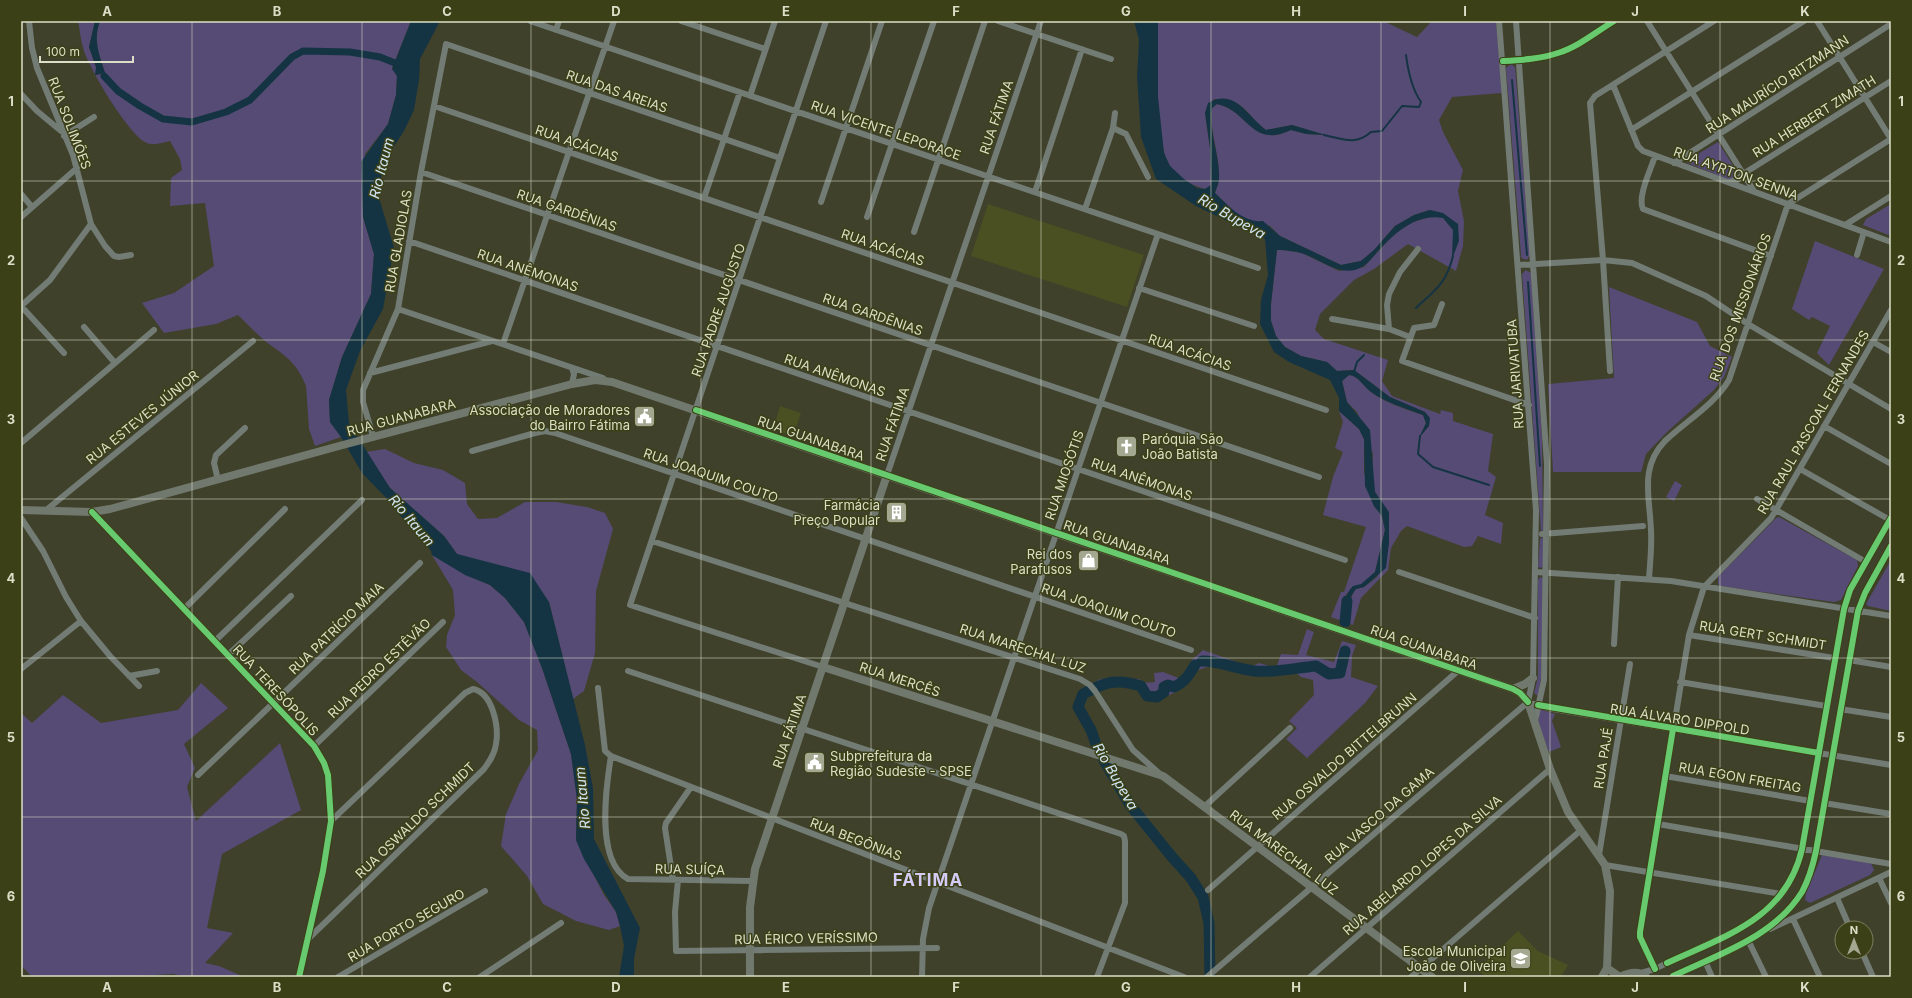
<svg xmlns="http://www.w3.org/2000/svg" width="1912" height="998" font-family="Inter,sans-serif">
	<rect width="100%" height="100%" fill="#3f412b"/>
	<path fill="#4a5021" d="M988 204 1144 255 1127 307 971 256Z
		M780 406 801 413 793 436 778 431 781 422 776 420Z
		M1518 931 1538 951 1568 965 1561 977H1486L1477 970Z"/>
	<path fill="#554b74" d="M78 21H95L89 47 96 67V75L105 73C99 53 92 41 100 21H411L392 68 397 76 396 95 388 124 365 154 363 217 374 254 371 294 342 357 329 400 330 422 341 437 315 446 309 429 306 386C296 361 285 356 265 341 256 333 247 324 238 315L216 324 164 333 142 303 174 293 214 266 205 203 170 206 171 178 182 170 180 159 170 141C161 143 152 147 143 141 126 129 91 72 84 51 81 42 80 31 78 21Z
		M1158 21H1383L1417 37 1432 21H1496L1502 93 1452 97 1439 120 1443 132 1463 170 1458 191 1464 221 1463 246 1456 271 1408 244 1374 269 1354 280 1320 314 1315 330 1324 339 1388 360 1382 381 1392 396 1440 414 1441 410 1453 413V421L1493 434 1488 471 1496 477 1485 515 1503 523 1501 544 1478 536 1472 546 1464 547 1407 526 1401 531 1391 548 1388 570 1361 598 1353 625 1331 617 1341 592H1344L1366 527 1323 515 1333 477 1343 452 1335 448 1343 422 1339 411 1359 429 1364 439V472L1374 506 1382 516 1385 530 1375 572 1361 585 1346 594 1345 613C1351 606 1349 597 1356 589L1364 587 1377 577 1389 543V513L1375 492 1372 475 1373 454 1357 412 1347 402 1342 381 1349 375C1359 376 1363 386 1371 392 1386 403 1405 409 1423 415L1426 423 1420 436 1429 426 1425 412 1390 397 1354 370 1337 371 1327 362 1301 356 1285 347 1276 336 1271 321V304L1277 249 1302 253 1339 271 1364 267 1394 234 1413 222 1433 216 1443 217 1453 230V256L1458 224 1430 210 1414 215 1395 226 1374 250 1361 261 1341 265 1280 236 1270 226 1254 222 1235 213 1215 193C1216 189 1219 183 1219 178 1220 155 1209 131 1212 108L1217 104C1248 110 1252 149 1291 130L1306 134 1324 135 1292 125 1266 130C1244 114 1248 100 1214 99L1205 113 1210 148 1211 185 1206 189C1193 187 1178 177 1170 166 1155 147 1157 49 1158 21Z
		M1511 64 1515 67 1516 78 1530 255 1527 260 1521 258V255L1506 68Z
		M1718 142 1736 170V178L1730 180 1687 163 1688 160Z
		M1891 204V236L1863 225 1866 219Z
		M1815 241 1884 269 1829 365 1817 353 1830 326 1812 317 1809 320 1792 309Z
		M1526 270 1531 273 1542 438 1543 530 1541 531 1522 274Z
		M1609 287 1697 322 1710 346 1732 357 1724 377 1714 390 1667 432 1646 454 1641 472H1553L1548 384 1614 378Z
		M385 449 414 463 443 470 465 483 467 504 478 519 497 518 525 502H556L587 507 605 513 613 529 596 591 595 653 584 691 573 699 549 602 474 560 457 554 444 536 390 488 366 452Z
		M1675 481 1682 485 1674 501 1666 497Z
		M1779 517 1857 560 1858 566 1841 600 1834 602 1720 586 1718 584V577L1776 518Z
		M1542 537 1543 539V567L1541 568 1538 567 1540 539Z
		M432 555 465 574 490 585 505 598 524 622 542 668 571 754 577 799 576 840 604 895 616 912 620 926 609 930 576 921 543 904 527 876 501 846 506 814 519 784 538 750 537 730 519 720 477 682 461 670 446 647 447 635 455 615 453 590Z
		M1891 560V611L1868 606 1866 604Z
		M1540 577 1543 578 1541 678 1538 696 1534 693 1538 677V580Z
		M1307 629 1314 632 1306 655 1334 662 1342 641 1356 645 1352 656 1351 677 1378 686 1365 703 1307 758 1286 739 1297 728 1289 721 1314 695 1313 680 1301 677 1295 672 1247 674 1211 666 1198 670 1191 680 1176 692 1156 701 1147 698 1137 687 1115 685 1101 687 1097 680 1107 678 1139 679 1141 683 1155 682 1154 673 1163 672 1181 679 1192 660 1203 650 1251 667 1259 663 1276 668 1281 654 1298 655Z
		M201 683 228 708 184 744 195 768 187 787 196 821 280 743 301 810 222 854 207 928 233 933 205 963 219 966 244 977H187L173 974 119 977H44L30 975 21 965V713L32 723 63 695 101 723 178 710Z
		M1539 709 1555 714 1552 721 1561 747 1549 752 1538 723Z
		M1822 855 1869 862 1872 865 1874 870 1870 875 1810 903 1805 900 1806 893Z"/>
	<path fill="#153443" d="M95 21H100C93 40 99 54 105 73L95 75 96 67 89 47Z
		M411 21H440L420 59 419 80 414 110 404 131 387 157 377 191 394 248 383 309 360 351 346 390 349 423 390 488 444 536 457 554 530 573 549 602 585 745 593 788 594 839 640 928 634 959V977H619L624 946 620 926 616 912 584 859 576 840 577 799 571 754 542 668 524 622 505 598 490 585 465 575 432 555 426 531 393 505 362 473 341 437 330 422 329 400 342 357 371 294 374 254 363 217 361 162 388 124 396 95 397 76 392 69Z
		M1134 21H1158V97L1164 153 1170 166 1184 179 1197 188 1205 189 1211 185 1210 148 1205 113 1208 103C1235 87 1249 118 1266 130L1292 125 1326 135 1306 134 1291 130C1251 149 1248 110 1217 104L1212 108C1208 131 1220 155 1219 178 1219 183 1216 189 1215 193 1229 206 1243 223 1263 221L1280 236 1341 265 1361 261 1374 250 1395 226 1414 215 1430 210 1443 213 1458 224 1459 241 1452 259 1453 230 1443 218C1416 213 1395 233 1378 251 1371 259 1366 267 1355 270 1336 274 1321 260 1304 254 1296 251 1285 250 1277 250L1271 304V321L1276 336 1285 347 1301 356 1327 362 1337 371 1354 370 1390 397 1425 412 1430 418 1429 426 1419 438 1426 423 1423 415C1405 408 1386 403 1371 392 1363 386 1359 376 1349 375L1342 381 1347 402 1370 430 1375 492 1389 512V543L1386 568 1364 587 1356 589C1349 597 1350 605 1345 614 1344 601 1345 595 1353 586L1361 584 1375 572 1385 530 1382 516 1374 506 1365 486 1364 439 1359 429 1339 411V398L1330 380 1289 362 1274 352 1260 324 1261 300 1268 275 1265 239 1196 206 1156 179 1141 137 1137 76 1139 40Z"/>
	<g fill="none" stroke-linecap="round" stroke-linejoin="round">
		<path stroke="#153443" stroke-width="2" d="M1512 80 1527 255
			M1324 135C1343 139 1355 146 1371 132L1382 131 1402 106 1419 107 1421 102C1412 89 1408 71 1406 55
			M1528 282 1540 466
			M1416 308C1436 289 1446 284 1453 256
			M1354 372 1357 362 1364 355
			M1420 436 1418 454 1433 467 1489 485"/>
		<path stroke="#153443" stroke-width="7" d="M104 76 118 91 140 106 163 119 192 122 226 112 250 100 292 57 303 51 350 52 380 57 395 63"/>
		<path stroke="#153443" stroke-width="11" d="M401 508 438 550
			M1345 622 1347 601
			M1202 661C1220 661 1236 669 1254 671 1275 673 1295 668 1316 666L1329 674 1340 673 1345 651
			M1195 665C1189 675 1185 682 1174 687L1168 685 1164 687V692L1157 697 1147 696 1141 686C1116 678 1105 682 1083 694L1078 707 1091 730 1098 750 1130 805 1172 857 1191 878 1203 897 1209 923 1210 977"/>
		<path stroke="#737b75" stroke-width="6" d="M29 21 32 48 37 68 73 155 91 224 105 246 114 256 119 257 131 255
			M530 21 1258 268
			M681 21 765 49
			M998 21 1111 59
			M1499 21 1536 510 1533 678 1528 702
			M1516 21 1547 464 1544 680 1535 721
			M1647 21 1754 191
			M1817 21 1891 139
			M556 30 559 21
			M1503 61C1521 60 1541 59 1558 53 1578 47 1596 32 1614 21
			M1613 85 1638 146 1643 151 1891 242
			M21 94 37 111 61 131
			M750 96 775 21
			M434 106 1326 410
			M1113 128 1126 134 1148 177
			M1631 130 1804 21
			M64 136 94 117
			M1655 156C1651 169 1637 197 1643 209L1771 256
			M1674 163 1891 24
			M421 172 1319 477
			M1729 182 1737 180 1743 174 1891 81
			M1035 192 1082 49
			M21 194 32 207
			M704 198 740 92
			M821 202 882 21
			M1085 209 1113 128 1115 113
			M21 217 77 168
			M867 217 934 21
			M1845 225 1891 196
			M914 232 985 21
			M409 241 1345 560
			M1857 255 1864 232
			M1519 265 1603 260 1632 263 1706 296 1748 324 1891 409
			M1139 288 1254 326
			M1442 304 1434 325 1414 328 1402 361 1529 405
			M21 306 50 280 91 224
			M21 306 64 353
			M398 309 603 378
			M1332 319 1389 329
			M84 327 115 363
			M1410 337 1389 329 1387 305 1389 294 1400 272 1418 249
			M1873 342 1891 352
			M503 344 614 21
			M1610 371 1603 260 1590 103 1595 96 1714 21
			M370 373 492 341
			M572 384 574 374 572 368
			M1824 426 1891 464
			M373 436 363 402V390L398 309 421 172 446 44 780 158
			M21 443 154 330
			M472 451 535 433 545 431 555 433 1191 650
			M1800 469 1890 520
			M887 475 1041 21
			M218 480 214 463 216 455 245 428
			M1757 499 1866 562
			M45 511 253 341
			M92 512 314 746 324 763 328 775 331 821 323 871 299 977
			M21 518 43 551 66 597 81 621 110 656 139 686
			M1542 534 1643 526
			M652 541 1080 679 1090 685 1095 691 1133 750 1160 774
			M1399 572 1535 618
			M1536 572 1671 581 1891 616
			M1649 579C1650 563 1652 547 1651 531 1650 497 1639 468 1665 441 1686 421 1714 405 1729 380L1788 204 1891 139
			M184 609 285 509
			M1689 635 1834 658
			M215 641 362 500
			M1614 644 1618 577
			M228 655 291 596
			M1849 660 1891 667
			M823 667 630 605 826 21
			M21 669 81 621
			M628 671 1121 834 1124 836 1125 841V903L1097 977
			M129 676 157 671
			M1680 682 1826 706
			M598 688 605 751 611 756C606 787 595 861 628 879L752 881
			M1528 702 1547 708 1891 765
			M1840 709 1891 717
			M314 746 443 622
			M611 756 1184 977
			M198 775 420 563
			M1665 776 1810 801
			M1824 803 1891 814
			M1204 807 1290 728
			M1658 824 1891 864
			M1599 855 1630 664
			M1605 865 1782 894
			M1879 878 1891 903
			M673 880 665 828 666 823 691 787
			M678 880 675 912 676 951 937 948
			M1208 890 1459 670
			M1837 898 1850 928
			M1793 919 1820 977
			M1770 929 1891 872
			M308 939 484 769C489 762 495 754 496 744 499 727 493 693 473 689L465 693 331 821
			M1748 940 1766 977
			M1862 952 1873 977
			M1705 961 1712 977
			M1655 969 1640 937V932L1689 635 1704 587 1771 518 1776 510 1891 310
			M1641 973 1655 969C1675 959 1695 950 1716 940 1761 919 1790 901 1802 849L1844 609 1850 590 1891 518
			M338 977 485 891
			M480 977 561 923
			M922 977 923 939 929 908 1158 234
			M1207 977 1528 702
			M1310 977 1550 769
			M1411 977 1580 831
			M1672 977C1718 955 1775 938 1802 891 1809 879 1813 865 1816 851L1858 611 1865 593 1891 546"/>
		<path stroke="#71786e" stroke-width="8" d="M21 510 92 512 110 509 339 446 572 384 595 380 612 382 1513 689 1520 693 1528 702 1550 769 1568 812 1605 865 1610 891 1607 968 1602 977
			M823 667 1163 776 1432 977
			M1513 689 1525 684 1533 678
			M1607 968 1620 977
			M750 977V907L755 869 887 475
			M1620 977C1628 973 1638 970 1646 977"/>
		<defs>
			<path id="cycleway" d="M1503 61C1521 60 1541 59 1558 53 1578 47 1596 32 1614 21
				M696 410 1513 689 1520 693 1528 702
				M92 512 314 746 324 763 328 775 331 821 323 871 299 977
				M1538 705 1819 753
				M1667 963C1725 936 1786 919 1802 849L1844 609 1850 590 1891 518
				M1655 969 1640 937V932L1673 729
				M1673 976C1719 954 1774 937 1802 892 1809 879 1813 865 1816 851L1858 611 1865 593 1891 546"/>
		</defs>
		<use href="#cycleway" stroke="#3c4016" stroke-width="8"/>
		<use href="#cycleway" stroke="#67ca6e" stroke-width="6"/>
	</g>
	<path fill="none" stroke="#dbdfc8" stroke-width="1" stroke-opacity="0.55" d="M192 21V977M362 21V977M531 21V977M701 21V977M871 21V977M1041 21V977M1211 21V977M1381 21V977M1550 21V977M1720 21V977M21 181H1891M21 340H1891M21 499H1891M21 658H1891M21 817H1891"/>
	<defs>
		<symbol id="civic-square" viewBox="-11 -11 22 22"><rect x="-9" y="-9" width="18" height="18" rx="4" fill="#a4a891" stroke="#3c4016"/><path d="M-.6-6.5H3V-4.5H.6V-3L4-1V1h2V6H-6V1h2V-1L-.6-3ZM-1.2 2.5V6h2.4V2.5Z" fill="#fff"/></symbol>
		<symbol id="church-square" viewBox="-11 -11 22 22"><rect x="-9" y="-9" width="18" height="18" rx="4" fill="#a4a891" stroke="#3c4016"/><path d="M-1.2-6h2.4v3.5h3.3v2.4h-3.3V6h-2.4V-.1h-3.3v-2.4h3.3Z" fill="#fff"/></symbol>
		<symbol id="building-square" viewBox="-11 -11 22 22"><rect x="-9" y="-9" width="18" height="18" rx="4" fill="#a4a891" stroke="#3c4016"/><path d="M-4-6H4V6H1V3H-1V6H-4ZM-2.5-4.3h1.7v1.8h-1.7ZM.8-4.3h1.7v1.8H.8ZM-2.5-1h1.7V.8h-1.7ZM.8-1h1.7V.8H.8Z" fill="#fff"/></symbol>
		<symbol id="shop-square" viewBox="-11 -11 22 22"><rect x="-9" y="-9" width="18" height="18" rx="4" fill="#a4a891" stroke="#3c4016"/><path d="M-5-2.5h2.3a2.7 3.5 0 0 1 5.4 0H5L5.5 6h-11ZM-1.5-2.5h3a1.5 2.3 0 0 0-3 0Z" fill="#fff"/></symbol>
		<symbol id="school-square" viewBox="-11 -11 22 22"><rect x="-9" y="-9" width="18" height="18" rx="4" fill="#a4a891" stroke="#3c4016"/><path d="M0-5L7-2L0 1L-7-2ZM-4 1L0 2.5L4 1V4Q0 6-4 4Z" fill="#fff"/></symbol>
	</defs>
	<g fill-rule="evenodd">
		<use href="#civic-square" x="632" y="404" width="25" height="25"/>
		<use href="#church-square" x="1114" y="434" width="25" height="25"/>
		<use href="#building-square" x="884" y="500" width="25" height="25"/>
		<use href="#shop-square" x="1076" y="548" width="25" height="25"/>
		<use href="#civic-square" x="802" y="750" width="25" height="25"/>
		<use href="#school-square" x="1508" y="946" width="25" height="25"/>
	</g>
	<g text-anchor="middle" dominant-baseline="central" stroke-width="3" stroke-linejoin="round" paint-order="stroke">
		<g font-size="13" fill="#dbdfc8" stroke="#3c4016">
			<text transform="translate(1777 84) rotate(-33)">RUA MAURÍCIO RITZMANN</text>
			<text transform="translate(617 91) rotate(19)">RUA DAS AREIAS</text>
			<text transform="translate(1814 116) rotate(-32)">RUA HERBERT ZIMATH</text>
			<text transform="translate(996 117) rotate(-71)">RUA FÁTIMA</text>
			<text transform="translate(70 123) rotate(69)">RUA SOLIMÕES</text>
			<text transform="translate(886 130) rotate(19)">RUA VICENTE LEPORACE</text>
			<text transform="translate(577 143) rotate(19)">RUA ACÁCIAS</text>
			<text transform="translate(1736 173) rotate(20)">RUA AYRTON SENNA</text>
			<text transform="translate(567 210) rotate(19)">RUA GARDÊNIAS</text>
			<text transform="translate(398 241) rotate(-80)">RUA GLADIOLAS</text>
			<text transform="translate(883 247) rotate(19)">RUA ACÁCIAS</text>
			<text transform="translate(528 270) rotate(19)">RUA ANÊMONAS</text>
			<text transform="translate(1740 307) rotate(-70)">RUA DOS MISSIONÁRIOS</text>
			<text transform="translate(718 310) rotate(-71)">RUA PADRE AUGUSTO</text>
			<text transform="translate(873 314) rotate(19)">RUA GARDÊNIAS</text>
			<text transform="translate(1190 352) rotate(19)">RUA ACÁCIAS</text>
			<text transform="translate(1515 374) rotate(-94)">RUA JARIVATUBA</text>
			<text transform="translate(835 375) rotate(19)">RUA ANÊMONAS</text>
			<text transform="translate(142 417) rotate(-39)">RUA ESTEVES JÚNIOR</text>
			<text transform="translate(401 417) rotate(-15)">RUA GUANABARA</text>
			<text transform="translate(1813 422) rotate(-60)">RUA RAUL PASCOAL FERNANDES</text>
			<text transform="translate(892 424) rotate(-71)">RUA FÁTIMA</text>
			<text transform="translate(811 438) rotate(19)">RUA GUANABARA</text>
			<text transform="translate(711 475) rotate(19)">RUA JOAQUIM COUTO</text>
			<text transform="translate(1064 475) rotate(-71)">RUA MIOSÓTIS</text>
			<text transform="translate(1142 479) rotate(19)">RUA ANÊMONAS</text>
			<text transform="translate(1117 542) rotate(19)">RUA GUANABARA</text>
			<text transform="translate(1109 610) rotate(19)">RUA JOAQUIM COUTO</text>
			<text transform="translate(336 628) rotate(-44)">RUA PATRÍCIO MAIA</text>
			<text transform="translate(1763 635) rotate(9)">RUA GERT SCHMIDT</text>
			<text transform="translate(1424 647) rotate(19)">RUA GUANABARA</text>
			<text transform="translate(1023 648) rotate(18)">RUA MARECHAL LUZ</text>
			<text transform="translate(379 668) rotate(-44)">RUA PEDRO ESTÊVÃO</text>
			<text transform="translate(900 679) rotate(18)">RUA MERCÊS</text>
			<text transform="translate(276 690) rotate(47)">RUA TERESÓPOLIS</text>
			<text transform="translate(1680 719) rotate(9)">RUA ÁLVARO DIPPOLD</text>
			<text transform="translate(789 731) rotate(-71)">RUA FÁTIMA</text>
			<text transform="translate(1344 756) rotate(-41)">RUA OSVALDO BITTELBRUNN</text>
			<text transform="translate(1603 758) rotate(-81)">RUA PAJÉ</text>
			<text transform="translate(1740 777) rotate(10)">RUA EGON FREITAG</text>
			<text transform="translate(1379 815) rotate(-41)">RUA VASCO DA GAMA</text>
			<text transform="translate(415 820) rotate(-44)">RUA OSWALDO SCHMIDT</text>
			<text transform="translate(856 839) rotate(21)">RUA BEGÔNIAS</text>
			<text transform="translate(1284 852) rotate(37)">RUA MARECHAL LUZ</text>
			<text transform="translate(1422 865) rotate(-41)">RUA ABELARDO LOPES DA SILVA</text>
			<text transform="translate(690 869) rotate(1)">RUA SUÍÇA</text>
			<text transform="translate(406 925) rotate(-30)">RUA PORTO SEGURO</text>
			<text transform="translate(806 938) rotate(-1)">RUA ÉRICO VERÍSSIMO</text>
		</g>
		<g font-size="13" fill="#dbdfc8" stroke="#3c4016" text-anchor="end">
			<text x="630" y="410">Associação de Moradores<tspan x="630" dy="15">do Bairro Fátima</tspan></text>
			<text x="1142" y="439" text-anchor="start">Paróquia São<tspan x="1142" dy="15">João Batista</tspan></text>
			<text x="880" y="505">Farmácia<tspan x="880" dy="15">Preço Popular</tspan></text>
			<text x="1072" y="554">Rei dos<tspan x="1072" dy="15">Parafusos</tspan></text>
			<text x="830" y="756" text-anchor="start">Subprefeitura da<tspan x="830" dy="15">Região Sudeste - SPSE</tspan></text>
			<text x="1506" y="951">Escola Municipal<tspan x="1506" dy="15">João de Oliveira</tspan></text>
		</g>
		<g font-size="14" font-style="italic" fill="#cfe6f5" stroke="#3c4016">
			<text transform="translate(381 168) rotate(-76)">Rio Itaum</text>
			<text transform="translate(1232 216) rotate(30)">Rio Bupeva</text>
			<text transform="translate(412 520) rotate(50)">Rio Itaum</text>
			<text transform="translate(1116 776) rotate(60)">Rio Bupeva</text>
			<text transform="translate(582 798) rotate(-95)">Rio Itaum</text>
		</g>
		<g font-size="17" font-weight="bold" letter-spacing="1" fill="#d4cbf6" stroke="#3c4016">
			<text x="928" y="880">FÁTIMA</text>
		</g>
	</g>
	<rect width="1912" height="998" fill="none" stroke="#3c4016" stroke-width="44"/>
	<g transform="translate(1854 940)"><circle r="19" fill="#3c4016" stroke="#7c805d"/>
	<path d="M0-3L7 15L0 10L-7 15Z" fill="#a4a891"/>
	<text y="-6" font-size="11" font-weight="bold" text-anchor="middle" fill="#dbdfc8">N</text>
	</g>
	<path d="M40 56v6h93v-6" fill="none" stroke="#dbdfc8" stroke-width="2"/>
	<text x="46" y="56" font-size="12" fill="#dbdfc8" stroke="#3c4016" stroke-width="3" paint-order="stroke">100 m</text>
	<rect x="22" y="22" width="1868" height="954" fill="none" stroke="#dbdfc8" stroke-width="1.5"/>
	<g font-size="13" text-anchor="middle" font-weight="bold" fill="#dbdfc8">
		<text x="107" y="16">A</text>
		<text x="277" y="16">B</text>
		<text x="447" y="16">C</text>
		<text x="616" y="16">D</text>
		<text x="786" y="16">E</text>
		<text x="956" y="16">F</text>
		<text x="1126" y="16">G</text>
		<text x="1296" y="16">H</text>
		<text x="1465" y="16">I</text>
		<text x="1635" y="16">J</text>
		<text x="1805" y="16">K</text>
		<text x="11" y="106">1</text>
		<text x="1901" y="106">1</text>
		<text x="11" y="265">2</text>
		<text x="1901" y="265">2</text>
		<text x="11" y="424">3</text>
		<text x="1901" y="424">3</text>
		<text x="11" y="583">4</text>
		<text x="1901" y="583">4</text>
		<text x="11" y="742">5</text>
		<text x="1901" y="742">5</text>
		<text x="11" y="901">6</text>
		<text x="1901" y="901">6</text>
		<text x="107" y="992">A</text>
		<text x="277" y="992">B</text>
		<text x="447" y="992">C</text>
		<text x="616" y="992">D</text>
		<text x="786" y="992">E</text>
		<text x="956" y="992">F</text>
		<text x="1126" y="992">G</text>
		<text x="1296" y="992">H</text>
		<text x="1465" y="992">I</text>
		<text x="1635" y="992">J</text>
		<text x="1805" y="992">K</text>
	</g>
</svg>
